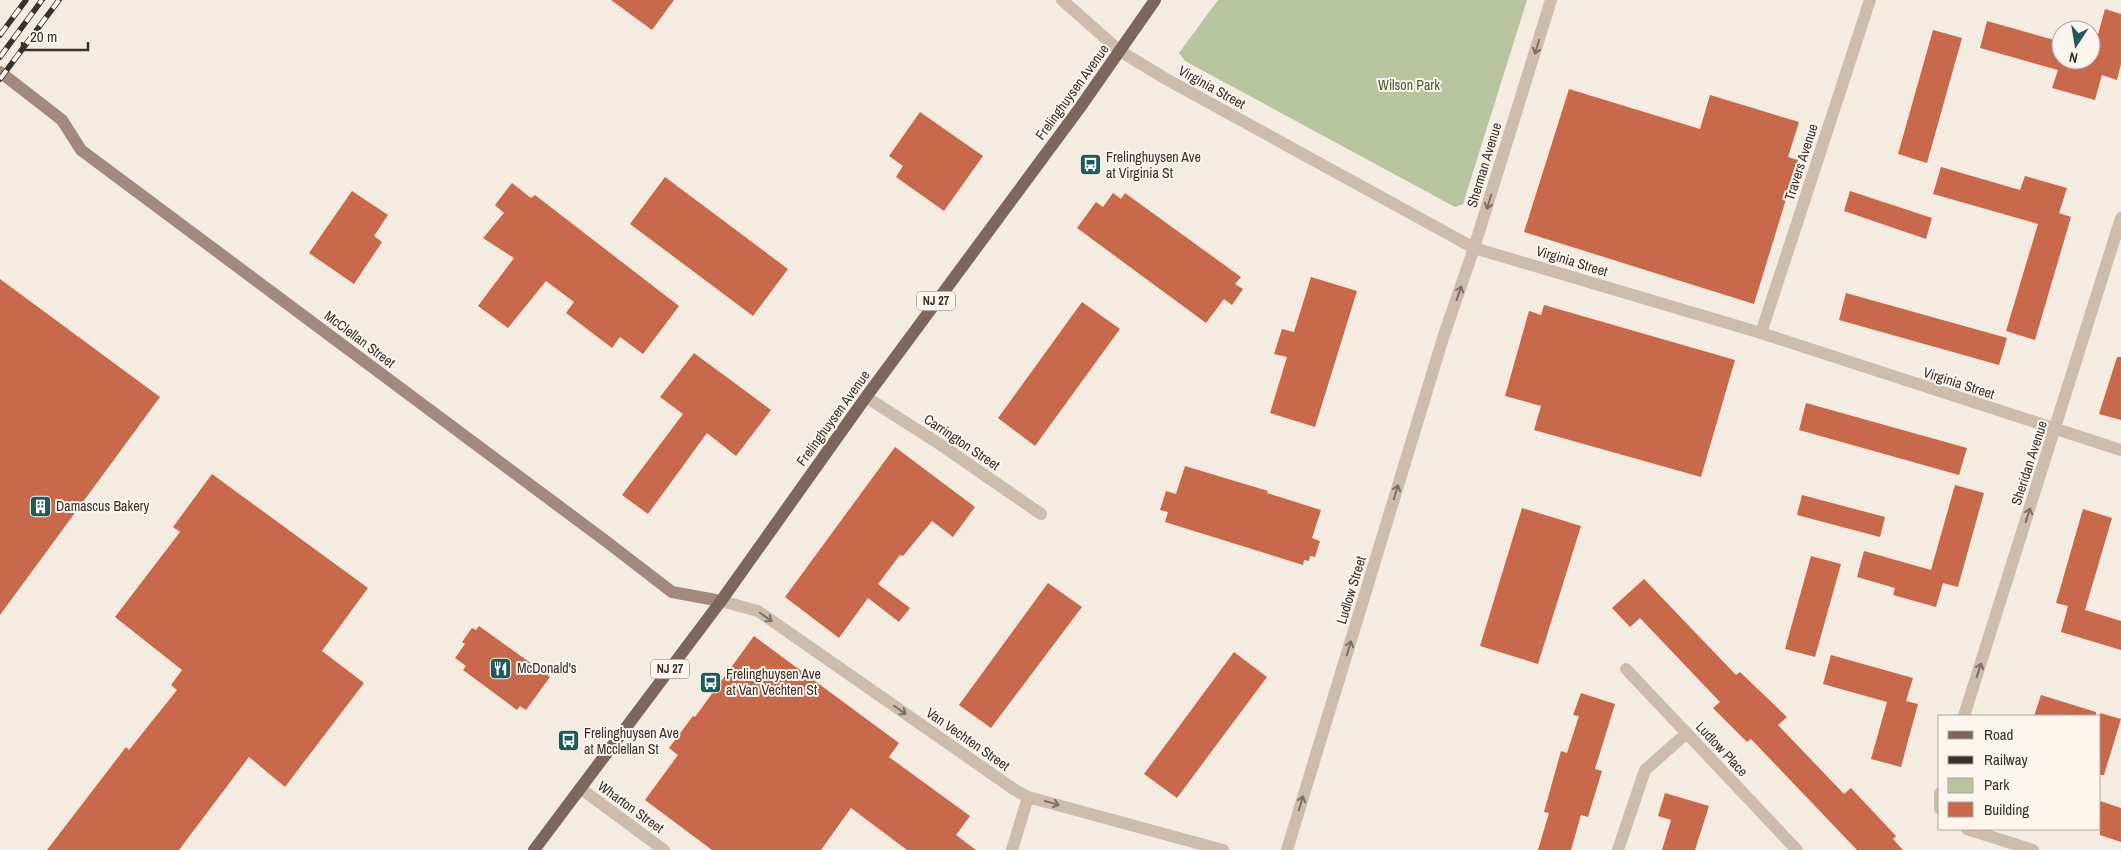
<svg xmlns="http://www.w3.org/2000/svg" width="2121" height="850" font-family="'Archivo Narrow',sans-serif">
	<rect width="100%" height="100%" fill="#f4ebe1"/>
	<path fill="#b8c4a0" d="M1218 0H1527L1463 204 1455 207 1185 61 1179 53Z"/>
	<path fill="#c8694b" d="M611 0H674L652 30Z
		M2105 9 2121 14V64L2117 80 2102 75 2095 100 2052 88 2058 70 1980 48 1987 21 2061 42V60H2091Z
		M1933 30 1962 38 1927 163 1898 154Z
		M1569 89 1700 129 1710 95 1799 122 1788 157 1798 160 1754 304 1524 232Z
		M920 112 983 156 944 211 896 177 903 166 889 156Z
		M1941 167 2020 190 2025 176 2067 188 2059 213 2071 217 2035 340 2006 331 2038 224 1933 194Z
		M665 177 788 269 753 316 630 224Z
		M512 183 531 198 535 195 679 306 643 354 620 337 612 348 566 313 574 302 546 281 508 328 478 306 514 258 483 238 504 213 495 205Z
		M352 191 388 215 374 236 382 242 354 284 309 253Z
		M1850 191 1932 218 1926 239 1844 211Z
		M1113 193 1121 199 1125 193 1241 277 1235 284 1243 289 1232 305 1224 299 1206 323 1077 228 1096 202 1103 207Z
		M1311 277 1357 291 1315 427 1270 413 1287 357 1274 354 1282 329 1294 332Z
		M0 279 160 397 0 615Z
		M1846 293 2007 338 1999 365 1839 320Z
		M1082 302 1120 329 1035 446 998 418Z
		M1544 305 1735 360 1701 477 1534 430 1541 406 1505 396 1529 311 1541 315Z
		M694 353 771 410 736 456 707 433 648 514 622 495 683 414 660 397Z
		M2117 357H2121V420L2099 414Z
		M1806 403 1967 448 1959 475 1799 430Z
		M895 447 975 507 953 537 932 521 903 556 900 555 878 584 910 608 899 622 868 598 839 638 785 597Z
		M1185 466 1268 491 1267 493 1321 510 1312 538 1320 541 1315 557 1310 556 1309 561 1304 560 1303 565 1165 522 1168 512 1160 510 1166 491 1176 494Z
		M212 474 368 588 322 651 364 683 285 787 249 757 179 850H47L126 747 129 750 177 690 171 685 182 670 115 617 180 532 173 527Z
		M1955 485 1984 493 1958 587 1943 583 1936 607 1893 595 1895 588 1857 577 1864 551 1931 570Z
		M1802 495 1885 517 1880 537 1797 515Z
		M1522 508 1581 526 1538 664 1480 646Z
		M2083 509 2112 518 2085 610 2121 621V650L2061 632 2068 606 2056 603Z
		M1811 556 1841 564 1815 657 1785 649Z
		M1644 579 1736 675 1740 672 1787 717 1778 725 1844 794 1851 788 1896 836 1893 839 1903 850H1857L1751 739 1747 742 1713 708 1720 702 1640 618 1630 627 1612 608Z
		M1048 583 1082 607 991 728 959 705Z
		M479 626 550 677 526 710 520 706 517 710 463 670 466 666 455 658 465 644 462 642 472 628 476 630Z
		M754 636 899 743 889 757 970 816 956 835 976 850H907L851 808 821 850H712L645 800 678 755 669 748 693 716 695 717Z
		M1234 652 1267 677 1177 798 1144 774Z
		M1831 655 1913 678 1906 701 1918 704 1901 767 1871 759 1887 702 1823 684Z
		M1581 693 1615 704 1595 769 1602 771 1588 817 1581 815 1571 850H1538L1549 813 1544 812 1561 751 1567 753 1579 716 1573 715Z
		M2041 695 2096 712V716H2034Z
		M2100 713 2121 719 2104 775H2100Z
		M1665 793 1709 806 1695 850H1662L1671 820 1658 816Z
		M2100 801 2121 808V842L2100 835Z"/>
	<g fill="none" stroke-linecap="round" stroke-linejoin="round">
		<path stroke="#cdbbac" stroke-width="12" d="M1062 0 1120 51 1166 79 1474 248 1761 333 2121 450
			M1761 333 1870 0
			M866 397 941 445 1041 514
			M721 601 758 611 1015 790 1028 797 1223 850
			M1626 669 1797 850
			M1964 716 2121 218
			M580 788 664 850
			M1940 793V809
			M1967 829 2033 850
			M1012 850 1028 797
			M1287 850 1443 338 1474 248 1551 0
			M1618 850 1645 770 1687 733"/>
		<path stroke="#a18a7d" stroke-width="12" d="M0 72 62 120 81 150 607 542 672 592 721 601"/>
		<path stroke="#7d675c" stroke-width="12" d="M534 850 721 601 866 397 1079 109 1155 0"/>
		<defs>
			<path id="rail" d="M0 35 26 0
				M0 57 42 0
				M0 79 59 0"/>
		</defs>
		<use href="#rail" stroke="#3b302b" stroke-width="5.5"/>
		<use href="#rail" stroke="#fbf5ee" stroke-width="4" stroke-dasharray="11" stroke-linecap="butt"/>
	</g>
	<defs><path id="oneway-shaft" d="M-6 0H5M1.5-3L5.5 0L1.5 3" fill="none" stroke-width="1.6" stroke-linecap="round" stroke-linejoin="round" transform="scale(1.25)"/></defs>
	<g stroke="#7d6f65">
		<use href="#oneway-shaft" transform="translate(1537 47) rotate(107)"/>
		<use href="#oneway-shaft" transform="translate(1489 202) rotate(107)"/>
		<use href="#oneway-shaft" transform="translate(1459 293) rotate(-71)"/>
		<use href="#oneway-shaft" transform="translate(1396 492) rotate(-73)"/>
		<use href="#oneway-shaft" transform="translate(2028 515) rotate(-72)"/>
		<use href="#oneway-shaft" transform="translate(766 617) rotate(35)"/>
		<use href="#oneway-shaft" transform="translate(1349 648) rotate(-73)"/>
		<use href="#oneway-shaft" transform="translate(1979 670) rotate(-72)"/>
		<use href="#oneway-shaft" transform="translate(900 710) rotate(35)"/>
		<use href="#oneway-shaft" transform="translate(1052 803) rotate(15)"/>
		<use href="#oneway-shaft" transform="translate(1301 803) rotate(-73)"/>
	</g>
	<defs>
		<symbol id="bus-square" viewBox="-11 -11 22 22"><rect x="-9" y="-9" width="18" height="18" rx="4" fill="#1f5a5e" stroke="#fbf5ee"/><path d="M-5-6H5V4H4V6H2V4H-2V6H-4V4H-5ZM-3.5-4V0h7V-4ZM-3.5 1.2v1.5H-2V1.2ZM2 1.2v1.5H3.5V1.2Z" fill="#fff"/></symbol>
		<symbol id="building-square" viewBox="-11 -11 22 22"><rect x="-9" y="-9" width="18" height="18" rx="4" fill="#1f5a5e" stroke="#fbf5ee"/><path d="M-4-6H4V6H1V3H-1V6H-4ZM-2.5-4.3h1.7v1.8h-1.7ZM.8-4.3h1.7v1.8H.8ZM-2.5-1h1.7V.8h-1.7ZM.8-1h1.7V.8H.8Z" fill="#fff"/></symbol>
		<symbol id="restaurant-square" viewBox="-11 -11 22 22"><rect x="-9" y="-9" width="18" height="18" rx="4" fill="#1f5a5e" stroke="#fbf5ee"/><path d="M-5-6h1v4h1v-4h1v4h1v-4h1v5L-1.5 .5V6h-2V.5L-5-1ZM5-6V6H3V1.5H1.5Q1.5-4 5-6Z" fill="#fff"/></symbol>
	</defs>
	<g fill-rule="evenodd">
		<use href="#bus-square" x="1078" y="152" width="25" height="25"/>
		<use href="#building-square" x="28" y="494" width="25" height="25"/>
		<use href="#restaurant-square" x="488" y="656" width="25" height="25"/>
		<use href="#bus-square" x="698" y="670" width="25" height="25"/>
		<use href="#bus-square" x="556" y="728" width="25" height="25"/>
	</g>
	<g text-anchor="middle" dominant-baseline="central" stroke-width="4" stroke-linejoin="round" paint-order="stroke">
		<g fill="#fbf5ee" stroke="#756b66" stroke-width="1">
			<rect x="917" y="291.5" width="38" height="19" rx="4"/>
			<rect x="651" y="659.5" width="38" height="19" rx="4"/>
		</g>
		<g font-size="12" font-weight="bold" fill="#3b302b">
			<text x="936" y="301">NJ 27</text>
			<text x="670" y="669">NJ 27</text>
		</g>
		<g font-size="14" fill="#4a5a2e" stroke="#fbf5ee">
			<text x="1409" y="85">Wilson Park</text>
		</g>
		<g font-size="14" fill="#3b302b" stroke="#fbf5ee">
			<text transform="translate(1212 87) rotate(29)">Virginia Street</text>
			<text transform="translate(1072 92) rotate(-54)">Frelinghuysen Avenue</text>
			<text transform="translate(1801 162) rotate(-72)">Travers Avenue</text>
			<text transform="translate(1484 165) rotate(-73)">Sherman Avenue</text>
			<text transform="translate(1572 261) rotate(17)">Virginia Street</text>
			<text transform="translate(360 339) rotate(37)">McClellan Street</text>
			<text transform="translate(1959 383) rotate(18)">Virginia Street</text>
			<text transform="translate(833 418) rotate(-54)">Frelinghuysen Avenue</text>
			<text transform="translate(962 442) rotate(34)">Carrington Street</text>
			<text transform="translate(2029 463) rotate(-72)">Sheridan Avenue</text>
			<text transform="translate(1351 590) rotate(-73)">Ludlow Street</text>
			<text transform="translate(968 739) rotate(35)">Van Vechten Street</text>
			<text transform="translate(1722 749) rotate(47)">Ludlow Place</text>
			<text transform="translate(631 807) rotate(36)">Wharton Street</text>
		</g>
		<g font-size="14" fill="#3b302b" stroke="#fbf5ee" text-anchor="start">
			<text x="1106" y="157">Frelinghuysen Ave<tspan x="1106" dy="16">at Virginia St</tspan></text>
			<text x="56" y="506">Damascus Bakery</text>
			<text x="517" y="668">McDonald's</text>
			<text x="726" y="674">Frelinghuysen Ave<tspan x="726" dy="16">at Van Vechten St</tspan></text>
			<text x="584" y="733">Frelinghuysen Ave<tspan x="584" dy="16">at Mcclellan St</tspan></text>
		</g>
	</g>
	<rect x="1938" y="715" width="162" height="115" fill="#fbf5ee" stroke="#aea6a0"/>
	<rect x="1948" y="731" width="25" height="8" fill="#7d675c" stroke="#aea6a0"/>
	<text x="1984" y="740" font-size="15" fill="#3b302b">Road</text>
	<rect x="1948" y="756" width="25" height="8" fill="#3b302b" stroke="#aea6a0"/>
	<text x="1984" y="765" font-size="15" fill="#3b302b">Railway</text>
	<rect x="1948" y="778" width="25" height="15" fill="#b8c4a0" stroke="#aea6a0"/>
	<text x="1984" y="790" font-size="15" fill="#3b302b">Park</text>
	<rect x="1948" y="802" width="25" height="15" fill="#c8694b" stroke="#aea6a0"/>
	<text x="1984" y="815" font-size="15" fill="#3b302b">Building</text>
	<g transform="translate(2076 45) rotate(192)"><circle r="24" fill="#fbf5ee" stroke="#aea6a0"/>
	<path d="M0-4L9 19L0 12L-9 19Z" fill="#1f5a5e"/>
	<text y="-8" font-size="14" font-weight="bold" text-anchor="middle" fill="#3b302b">N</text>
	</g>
	<path d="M22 42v8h66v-8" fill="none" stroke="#3b302b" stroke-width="2.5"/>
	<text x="30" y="42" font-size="15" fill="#3b302b" stroke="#fbf5ee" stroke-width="4" paint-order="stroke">20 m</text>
</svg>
